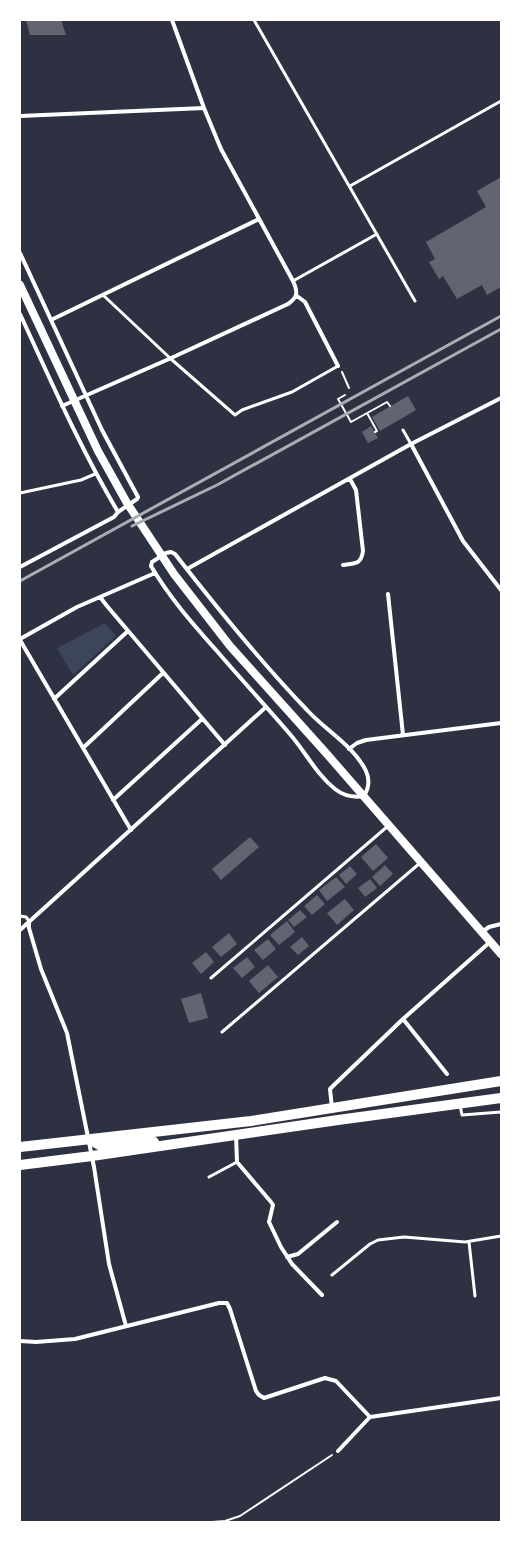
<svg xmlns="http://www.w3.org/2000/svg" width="521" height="1542" font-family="'Varela Round',sans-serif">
	<rect width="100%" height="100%" fill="#2d3142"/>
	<path fill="#3c4559" d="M105 623 116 636 73 675 57 648Z"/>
	<path fill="#626471" d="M26 20H61L66 35H30Z
		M501 177V287L487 295 482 285 457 299 443 276 439 279 429 262 435 259 426 242 486 207 477 191Z
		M408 396 416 410 380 431 372 417Z
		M371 426 378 438 368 443 362 432Z
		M250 837 259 847 221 880 212 869Z
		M376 844 388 858 373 871 361 857Z
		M385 865 393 874 380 886 372 877Z
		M350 866 357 874 346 884 339 875Z
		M336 877 345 887 327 901 319 890Z
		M370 879 377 888 365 897 358 888Z
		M317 895 325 904 312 915 304 906Z
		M345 899 354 910 337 925 327 913Z
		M300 910 307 917 294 927 288 920Z
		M287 921 295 932 279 945 270 935Z
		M229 933 237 944 221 957 212 947Z
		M302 937 309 946 298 955 290 947Z
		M268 939 276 949 263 960 254 950Z
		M206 952 214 962 201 974 192 963Z
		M247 957 255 967 242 978 233 968Z
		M268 965 278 977 259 993 249 981Z
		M201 993 208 1018 189 1023 181 999Z"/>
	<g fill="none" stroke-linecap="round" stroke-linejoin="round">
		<path stroke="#fff" stroke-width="2" d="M342 372 349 388
			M345 395 338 399 351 422 387 402 390 406
			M367 413 377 431 375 432
			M212 1522 225 1521 240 1516 332 1455"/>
		<path stroke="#fff" stroke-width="3" d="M254 20 415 301
			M350 186 501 101
			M293 281 377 234
			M103 295 171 359 235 415 242 410 292 392 338 366
			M403 430 411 444
			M20 493 81 480 95 474
			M20 916 26 917 29 921
			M211 978 388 826
			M222 1032 420 863
			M460 1105 462 1115 501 1112
			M209 1177 237 1162
			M469 1242 475 1296
			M332 1275 370 1244 378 1240 404 1237 465 1242 501 1236"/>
		<path stroke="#fff" stroke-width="4" d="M20 116 204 108
			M20 253 102 430 138 497 137 499 118 512 114 517 20 567
			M297 296 305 302 338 366
			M20 314C51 381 80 448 118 512
			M51 320 259 219
			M62 406 169 359 288 304C298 297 298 292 293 281L221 149 204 108 172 20
			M411 444 463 541 501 590
			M171 552 175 554C217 608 260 661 307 710 325 730 354 746 366 771 370 780 369 788 364 796 353 798 344 796 335 789 316 774 305 751 289 733 265 705 240 678 216 650 193 624 169 597 151 566L152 562 166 553Z
			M343 565C355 563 361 565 363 551L356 490 350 479
			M187 569 411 444 501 398
			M388 594 403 735
			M100 597 107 606 225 745
			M20 639 77 607 155 573
			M20 640 131 830
			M54 699 128 631
			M83 748 163 673
			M349 749 357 743 366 740 501 723
			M113 800 202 719
			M29 921V928L41 969 67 1033 94 1167 109 1264 126 1326
			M20 930 266 707
			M482 932 489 927 501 924
			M403 1019 447 1074
			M332 1108 330 1089 334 1085 403 1019 490 942
			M236 1135 237 1162 271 1202 273 1205 269 1222 281 1247 292 1264 322 1295
			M287 1257 298 1254 337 1222
			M20 1341 36 1342 75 1339 219 1303H227L230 1309 256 1391 259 1395 264 1398 325 1378 336 1381 370 1417
			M338 1451 370 1417 501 1398"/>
		<path stroke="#fff" stroke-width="8" d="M20 285 98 451 127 503 174 574 230 646 326 753 501 954"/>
		<path stroke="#fff" stroke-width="10" d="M89 1139 101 1146 136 1142H154
			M20 1147 251 1121 501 1081
			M20 1165 92 1156 338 1120 501 1098"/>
		<path stroke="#abadb3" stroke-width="3" d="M132 526 217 485 501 329
			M20 581 501 316"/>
	</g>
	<rect width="521" height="1542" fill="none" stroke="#ffffff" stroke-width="42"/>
</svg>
